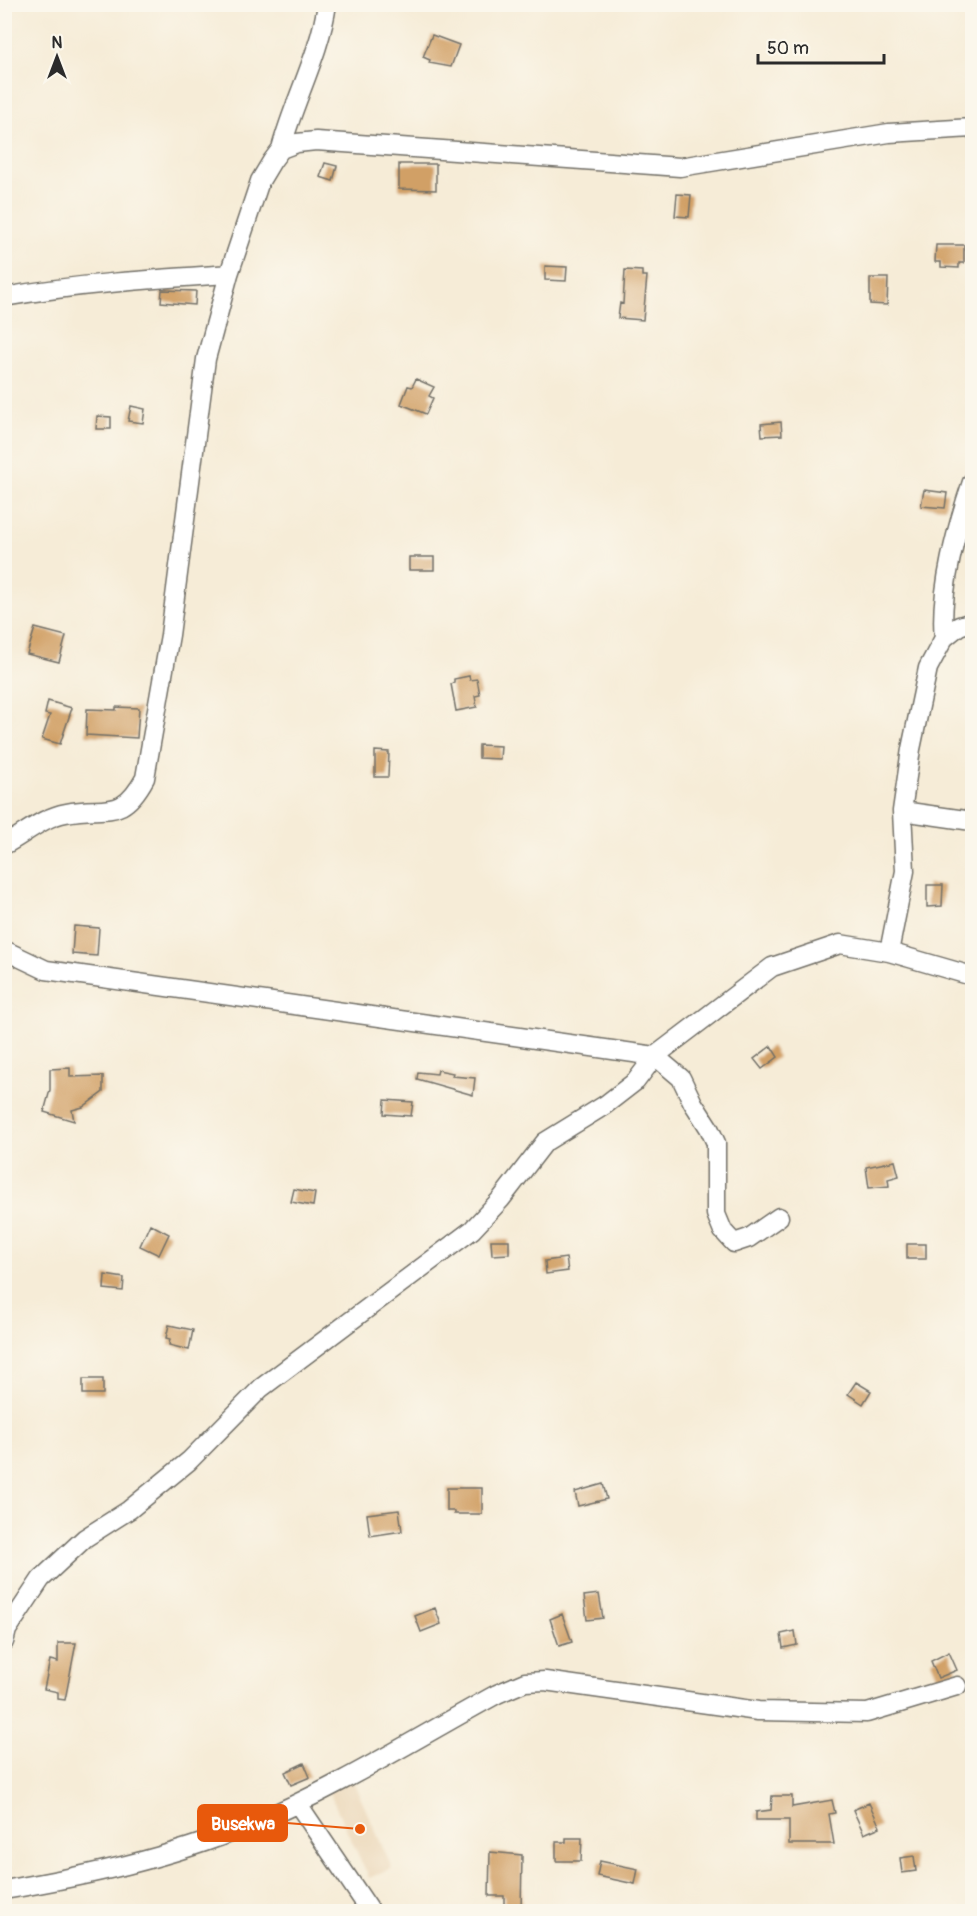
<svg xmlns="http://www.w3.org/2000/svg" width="977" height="1916" font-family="Pangolin,sans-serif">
	<rect width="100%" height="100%" fill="#fbf7ec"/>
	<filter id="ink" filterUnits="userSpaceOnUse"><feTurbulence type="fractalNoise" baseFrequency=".0167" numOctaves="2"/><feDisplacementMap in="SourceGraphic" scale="12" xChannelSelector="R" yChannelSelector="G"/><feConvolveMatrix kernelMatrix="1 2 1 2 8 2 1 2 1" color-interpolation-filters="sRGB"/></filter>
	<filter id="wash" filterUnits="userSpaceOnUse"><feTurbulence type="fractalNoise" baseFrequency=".008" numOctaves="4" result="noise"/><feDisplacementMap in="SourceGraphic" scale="24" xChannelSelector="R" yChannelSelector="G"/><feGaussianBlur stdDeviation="1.35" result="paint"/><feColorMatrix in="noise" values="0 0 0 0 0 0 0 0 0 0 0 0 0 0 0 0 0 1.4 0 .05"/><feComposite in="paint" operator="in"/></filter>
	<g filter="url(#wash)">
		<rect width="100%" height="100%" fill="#f6ecd7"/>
		<path fill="#ecd8ba" d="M352 1779 392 1868 369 1878 328 1790Z"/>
		<g id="blocks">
			<path fill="#d1a066" d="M432 35 459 45 451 67 429 63 430 60 423 57Z
				M325 163 337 166 333 181 320 177Z
				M399 164H436V190L399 189Z
				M677 194 691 195 689 217 675 216Z
				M936 245H964V263H959V268L941 267V262H935Z
				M545 266 567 267 566 281 545 280Z
				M625 270 642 271V276H647L643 320 618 318 620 303 623 304Z
				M870 278H888L887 305 870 304Z
				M162 290 196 291 195 305 161 302Z
				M416 379 434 387 429 396 433 398 426 414 401 404 408 386 412 387Z
				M131 406 145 409 143 423 128 421Z
				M97 416 111 417V429H96Z
				M781 422 782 435 762 436 761 424Z
				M924 490 947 493 945 508 921 506Z
				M409 557H434V570H409Z
				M35 628 66 636 59 662 27 654Z
				M469 676 470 680 477 679 480 695 475 696 477 707 456 711 451 684 454 683V679Z
				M48 701 72 708 60 744 42 739 50 715 45 714Z
				M116 707 139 708 137 738 86 735 87 709 116 710Z
				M479 745 501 746 500 759 479 758Z
				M375 751 389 752 388 777H375Z
				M927 885H943L942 906 927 907Z
				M74 926 99 928 97 956 72 954Z
				M771 1046 778 1057 762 1069 754 1059Z
				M70 1068V1077L103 1076V1092L83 1107 72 1110 74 1121 44 1112 50 1090V1069Z
				M438 1070 453 1073 452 1076 475 1078 473 1095 417 1079 418 1072 437 1074Z
				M385 1100 413 1102 411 1116 384 1114Z
				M895 1161 899 1176 888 1179 889 1186 869 1188 866 1167Z
				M294 1189 315 1193 313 1206 291 1202Z
				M150 1224 169 1234 159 1255 140 1246Z
				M491 1240H509V1254L492 1255Z
				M907 1244H926V1259H907Z
				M566 1258 568 1271 546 1274 545 1261Z
				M105 1275 124 1278 123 1291 104 1289Z
				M169 1325 193 1330 189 1350 169 1345 170 1339 166 1338Z
				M83 1379H103V1394H83Z
				M856 1382 871 1391 863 1404 848 1394Z
				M603 1484 607 1499 578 1506 575 1492Z
				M447 1488H482V1514H454V1511H447Z
				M399 1510 402 1531 370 1536 367 1514Z
				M599 1594 603 1618 587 1620 584 1596Z
				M435 1608 441 1624 421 1632 415 1616Z
				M562 1614 572 1642 559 1646 550 1619Z
				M795 1631 797 1645 783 1648 781 1634Z
				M58 1643H76L65 1700 58 1699V1692L44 1689 50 1660 58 1662Z
				M949 1652 957 1670 938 1678 931 1661Z
				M304 1763 310 1777 291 1785 285 1772Z
				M772 1796H792V1807L832 1800 835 1813 829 1814 834 1844H789V1820H756V1812L771 1810Z
				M869 1803 880 1827 864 1834 853 1810Z
				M566 1838H582L581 1861H556V1842H566Z
				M490 1852 522 1855 521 1911H504V1896H489Z
				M914 1856 916 1871 902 1873 900 1858Z
				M600 1861 638 1869 635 1884 597 1876Z"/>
		</g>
	</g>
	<g filter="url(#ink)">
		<use href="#blocks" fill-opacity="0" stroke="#726f67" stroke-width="1.5"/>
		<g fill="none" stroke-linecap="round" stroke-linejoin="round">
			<defs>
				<path id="minor" d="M281 149C294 100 320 54 327 4
					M4 297C78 284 154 279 229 274
					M944 638C939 592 957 526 972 482
					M902 811 972 821
					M4 845C25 834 43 817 66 813 107 805 121 822 145 778L170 635 206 359 229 274 260 181 272 161 281 149 297 143 316 141 680 167 889 133 972 128
					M4 950 46 970 655 1056 772 967 840 944 889 952 972 976
					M889 952 905 871 902 811 911 749 928 668 944 638 959 626 972 622
					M4 1642 7 1630 41 1579 85 1538 129 1510 189 1461 261 1388 472 1230 501 1199 545 1142 605 1105 636 1081 655 1056 681 1078 693 1103 709 1128 716 1143V1214L723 1231 734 1243 749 1238 779 1217
					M298 1804 371 1912
					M4 1890C86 1876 170 1858 247 1826 334 1790 415 1739 497 1694L525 1682 545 1681 758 1711 867 1713 957 1686"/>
			</defs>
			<use href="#minor" stroke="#726f67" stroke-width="21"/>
			<use href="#minor" stroke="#fff" stroke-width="18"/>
		</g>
	</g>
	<path fill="none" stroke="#e8590c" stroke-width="2" d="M360 1829L287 1823"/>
	<circle fill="#e8590c" stroke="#fbf7ec" stroke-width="2" cx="360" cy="1829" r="6"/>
	<rect fill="#e8590c" stroke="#e8590c" stroke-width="2" x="198" y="1805" width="89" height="36" rx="6"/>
	<g font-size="18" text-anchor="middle" font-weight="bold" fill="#fff">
		<text x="243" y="1830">Busekwa</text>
	</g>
	<rect width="977" height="1916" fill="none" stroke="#fbf7ec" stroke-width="24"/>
	<g transform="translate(57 57)" stroke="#fbf7ec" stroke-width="4.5" paint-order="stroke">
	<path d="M0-4.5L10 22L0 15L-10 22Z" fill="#2b2b2b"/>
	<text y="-9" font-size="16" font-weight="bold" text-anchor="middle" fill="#2b2b2b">N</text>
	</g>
	<path d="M758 54v9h126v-9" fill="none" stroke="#2b2b2b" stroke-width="3"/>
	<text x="767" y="54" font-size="18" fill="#2b2b2b" stroke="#fbf7ec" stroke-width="4.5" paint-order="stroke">50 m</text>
</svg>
